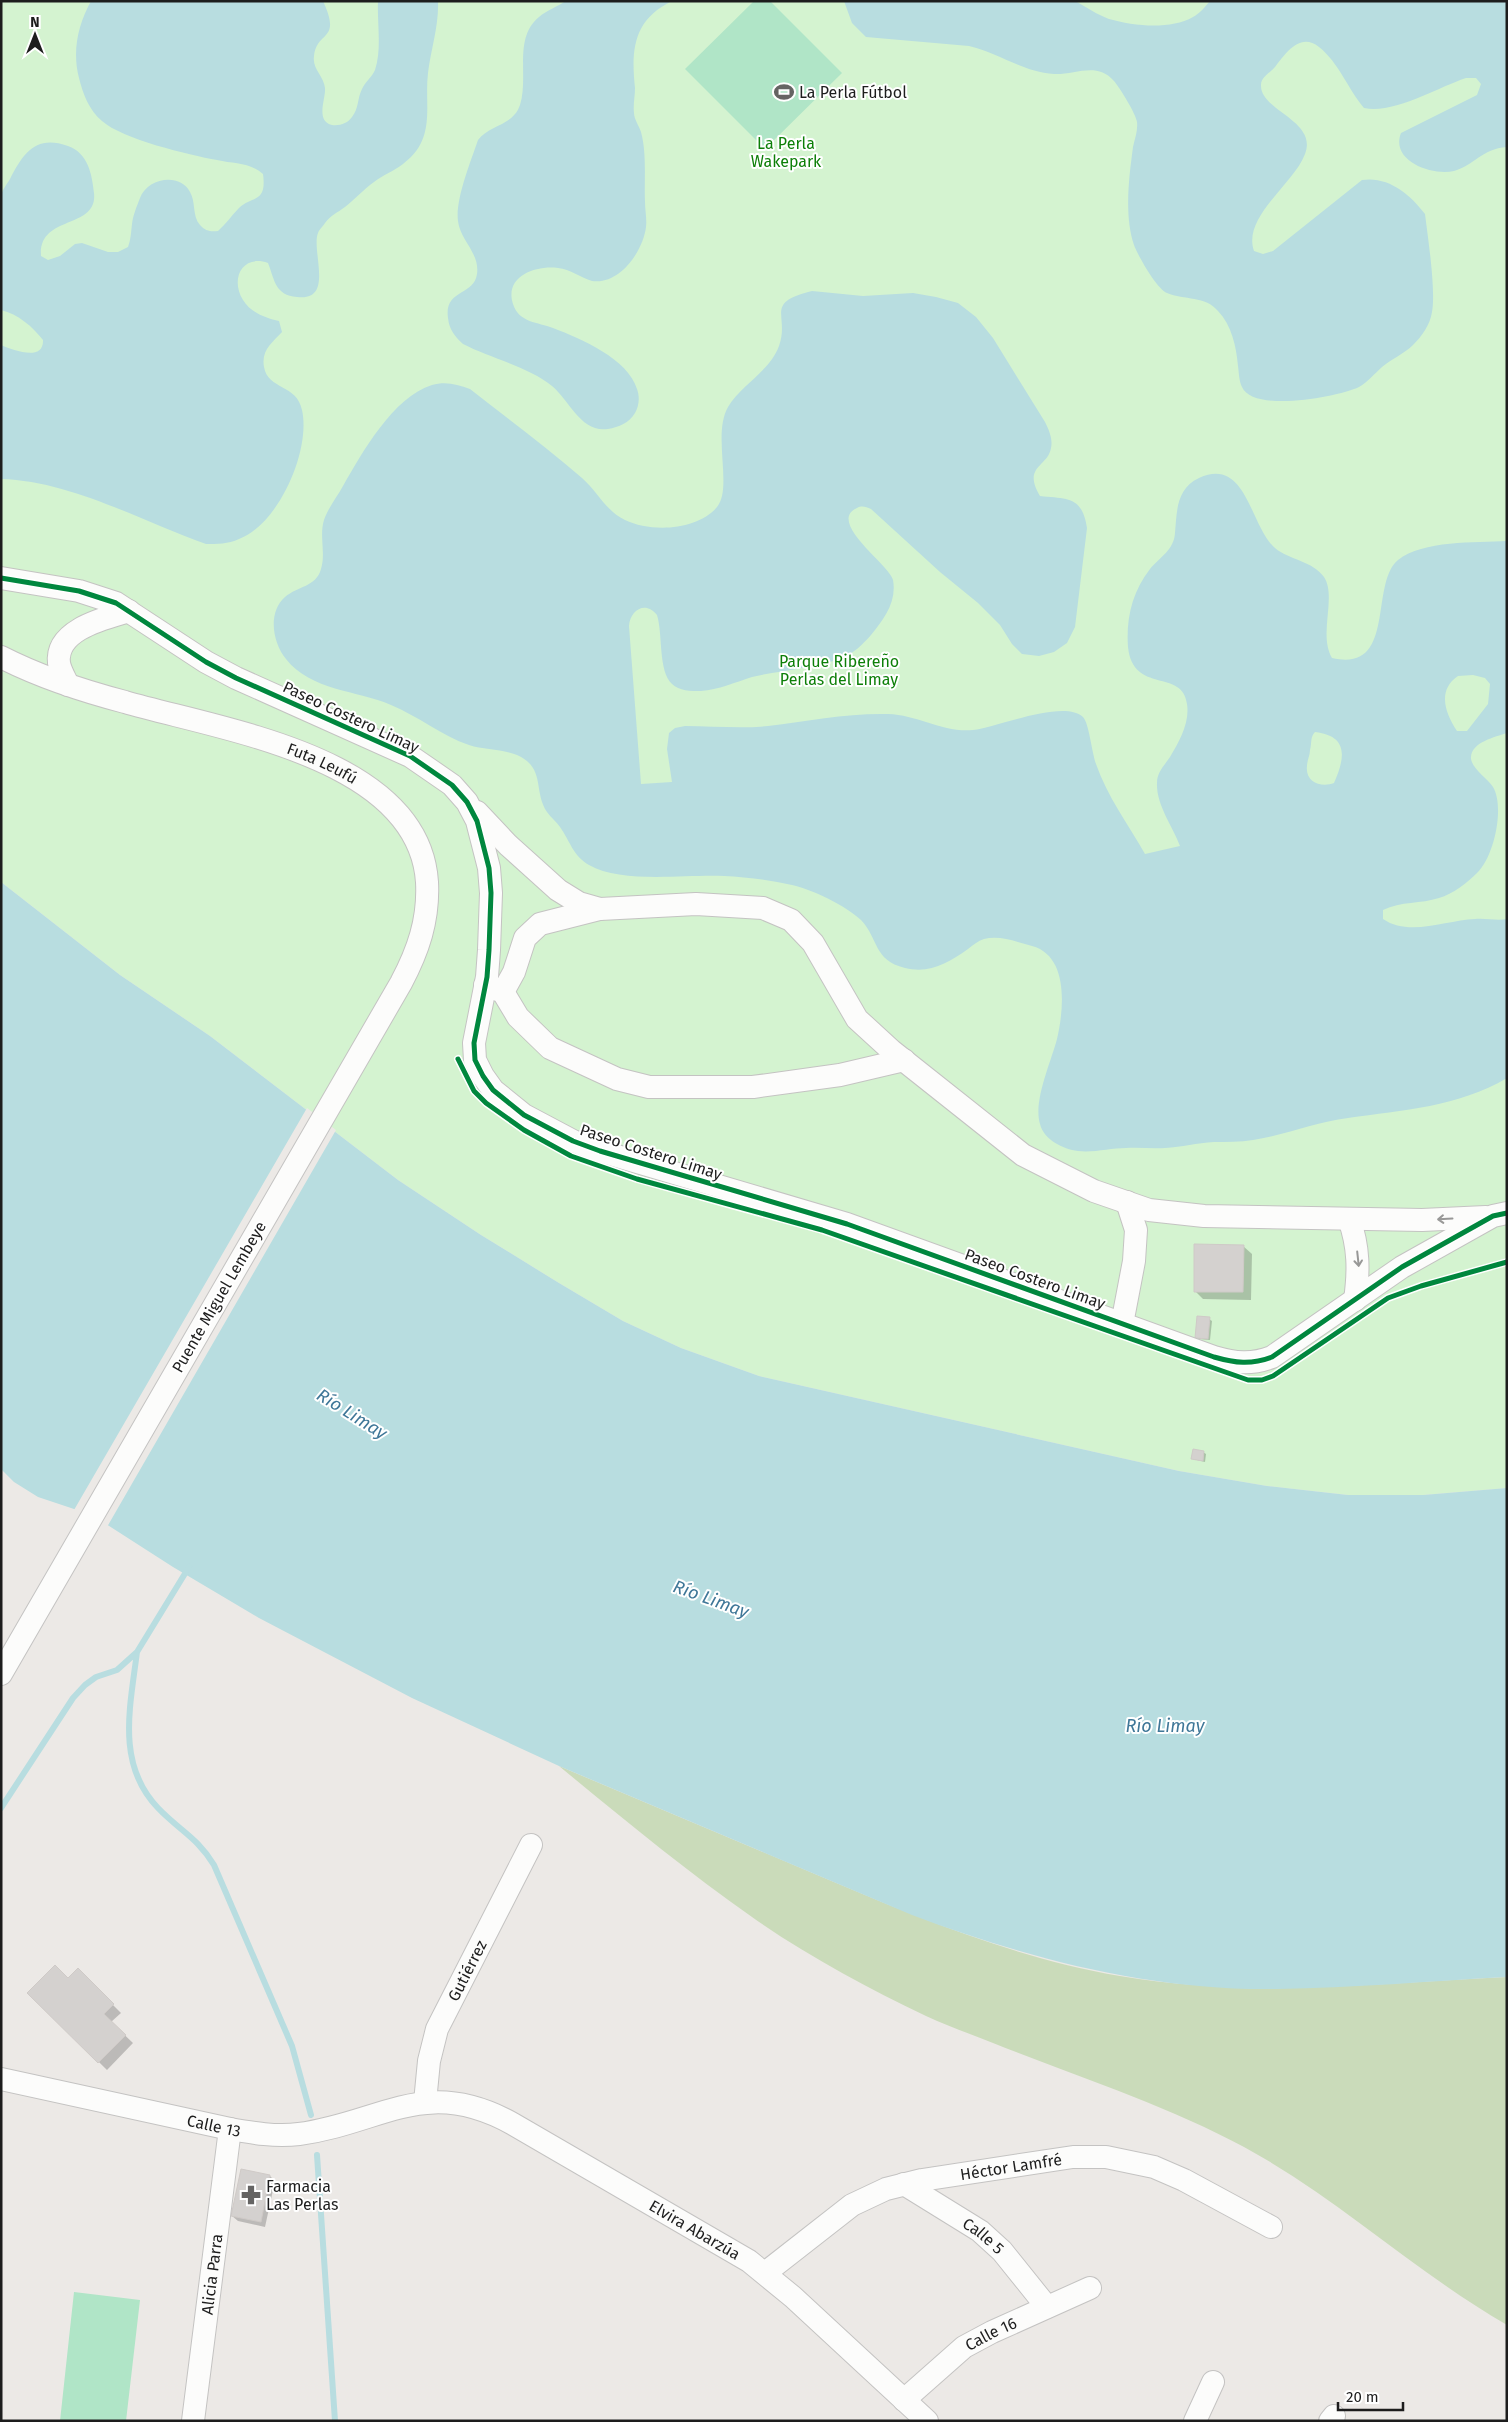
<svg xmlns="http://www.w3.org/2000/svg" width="1508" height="2422" font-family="'Fira Sans',sans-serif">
	<rect width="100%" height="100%" fill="#ece9e6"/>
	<path fill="#cadbba" d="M559 1766C644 1802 730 1838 815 1874 914 1916 1014 1958 1120 1976 1248 1998 1378 1983 1507 1977V2325C1415 2272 1338 2198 1244 2147 1166 2105 1076 2076 993 2043 971 2034 947 2026 926 2016 866 1987 806 1955 752 1917 685 1870 622 1818 559 1766Z"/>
	<path fill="#d4f3d0" d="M1 1H1507V1488L1423 1495H1348L1267 1486 1179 1471 759 1376 681 1348 623 1321 559 1283 481 1235 398 1180 210 1036 120 975 1 882Z"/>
	<path fill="#b0e5c7" d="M754 1H770L842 73 765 149 685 69Z
		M74 2292 140 2300 126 2421H60Z"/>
	<path fill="#b8dde0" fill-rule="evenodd" d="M91 1H323C342 42 317 30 314 56 312 69 324 76 325 88 326 99 315 121 332 125 340 126 348 123 352 117 359 108 357 99 362 89 365 82 372 77 375 70 382 49 377 23 378 1H438C439 26 431 49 428 73 424 106 437 139 403 164 394 171 383 175 374 182 364 189 355 199 345 207 337 213 331 215 325 223 323 226 319 230 318 233 311 251 335 302 297 297 275 295 275 281 268 263 242 254 230 279 243 300 251 313 266 318 279 321L282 332C272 343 261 350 264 367 268 390 297 384 302 410 311 450 279 524 239 539 228 544 217 544 206 544 141 521 71 481 1 479V345C13 350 44 362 43 340 33 327 18 314 1 310 1 284 1 257 1 230 1 219 0 206 1 196 2 190 7 184 10 179 24 152 36 135 68 146 88 153 92 174 94 193 98 230 38 214 41 256L48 260 60 256 75 244 82 243 108 252H118L128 247C131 239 131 232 132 224 133 215 137 206 140 198 147 178 180 172 190 192 196 202 192 216 200 225 205 231 211 232 218 231 226 224 231 216 239 208 252 195 267 204 263 174 249 162 234 164 217 160 189 155 122 139 102 121 89 110 83 94 79 78 72 51 78 25 91 1Z
		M566 1H672C633 20 631 50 635 88 635 96 633 105 634 113 634 119 639 126 641 132 647 154 644 180 645 202 645 210 647 219 646 227 643 251 620 285 592 281 581 278 570 269 558 268 536 265 504 276 513 304 519 323 538 322 553 328 582 339 628 359 637 389 640 397 639 406 635 413 629 423 619 427 608 429 581 433 570 401 552 386 529 367 490 358 463 344 455 337 449 329 448 318 444 289 474 296 477 274 480 253 460 240 458 221 455 200 471 161 478 140 490 124 513 126 520 105 529 77 513 38 539 17 547 10 557 7 566 1Z
		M844 1H1075C1086 7 1098 15 1109 19 1134 26 1170 30 1193 17 1199 14 1205 7 1210 1H1507V147C1481 149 1475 165 1454 171 1432 176 1390 161 1401 133L1477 95 1481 84 1476 78H1466C1436 88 1395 114 1364 108 1348 89 1339 63 1319 47 1300 32 1286 53 1275 67 1270 73 1261 77 1261 85 1260 111 1318 120 1305 154 1294 184 1242 217 1254 251L1263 254 1273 251 1362 180C1388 176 1410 194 1425 214 1428 238 1436 291 1432 312 1430 325 1422 336 1413 345 1404 354 1391 359 1382 367 1374 374 1368 382 1359 387 1338 397 1253 413 1242 387 1239 381 1239 373 1238 366 1236 346 1232 326 1218 311 1206 296 1184 300 1167 293 1157 289 1138 256 1134 245 1124 215 1129 177 1133 147 1135 138 1138 131 1137 122 1136 114 1120 88 1114 81 1097 61 1075 75 1054 74 1023 72 999 53 969 46L866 37 852 23Z
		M812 291 863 296 913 293 936 297 958 303 976 317 993 338 1045 422C1049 430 1053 439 1051 448 1048 467 1022 466 1040 496 1068 499 1082 496 1087 528L1075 627 1067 643 1054 652 1039 656 1022 654 1012 644 1000 625 978 603 940 572 871 509C866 507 862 505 857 508 826 522 890 565 893 580 897 602 884 619 871 635 863 644 853 654 842 658 813 669 781 670 752 677 736 682 718 690 701 691 691 691 679 691 672 684 658 671 663 634 657 615 645 600 630 611 629 626L641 784 672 782 667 749 669 733 675 728 685 726C712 726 741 729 768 726 808 721 848 713 888 714 918 715 944 733 973 730 998 727 1064 699 1083 717 1089 723 1092 753 1096 764 1107 796 1128 824 1145 854L1180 846C1173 827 1156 805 1157 783 1157 772 1164 766 1170 757 1179 742 1190 723 1187 704 1183 668 1133 695 1128 647 1126 619 1132 592 1150 569 1160 557 1174 550 1175 533 1177 511 1176 489 1199 478 1247 456 1250 527 1275 548 1289 560 1313 561 1324 577 1337 597 1318 634 1332 658 1397 673 1369 584 1398 560 1423 540 1475 543 1507 541V733C1495 737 1472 742 1471 757 1470 767 1487 778 1493 787 1505 807 1494 857 1477 873 1467 883 1453 894 1439 898 1421 904 1401 901 1383 910V919C1409 937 1447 920 1475 919 1486 918 1497 921 1507 919V1078C1458 1107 1403 1110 1348 1118 1316 1122 1285 1135 1253 1140 1240 1142 1227 1142 1214 1142 1197 1143 1182 1147 1165 1148 1152 1149 1139 1147 1126 1148 1111 1148 1093 1153 1078 1151 1063 1149 1044 1140 1040 1124 1033 1101 1051 1062 1057 1039 1064 1009 1069 956 1032 946 1017 942 1000 935 984 939 978 941 973 945 968 949 948 963 930 974 905 968 873 960 879 939 861 920 845 905 813 890 792 885 770 880 746 877 724 876 686 874 621 884 589 865 573 856 570 841 560 827 556 821 551 818 547 812 533 791 546 768 517 755 502 749 484 750 469 745 442 736 418 716 391 705 357 690 311 691 286 659 273 643 267 613 285 597 298 586 316 587 321 569 326 553 319 536 324 520 328 508 337 497 343 486 362 453 393 397 432 385 445 381 457 384 470 389 507 418 546 447 582 478 597 491 606 511 625 520 652 533 698 530 717 507 733 487 712 435 728 407 741 385 770 371 779 346 790 315 763 303 812 291ZM1473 675 1485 678 1490 684 1488 704 1467 731H1457C1445 713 1437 690 1458 676ZM1315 732C1349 736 1345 758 1334 783 1321 788 1305 782 1307 766 1307 761 1310 755 1310 750 1312 743 1310 737 1315 732Z
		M1 882 120 975 210 1036 398 1180 481 1235 559 1283 623 1321 681 1348 759 1376 1179 1471 1267 1486 1348 1495H1423L1507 1488V1977C1430 1981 1353 1988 1277 1989 1151 1991 1029 1959 912 1915L559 1766 412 1698 259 1618 173 1567 92 1515 38 1497 14 1482 1 1469Z"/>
	<path fill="#ece9e6" d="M307 1108 336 1130 107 1527 91 1517 74 1510Z"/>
	<path fill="#0003" d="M1243 1246 1252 1254 1251 1300 1203 1299 1195 1291Z
		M1209 1319 1212 1321 1210 1340 1199 1339 1197 1337Z
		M1203 1452 1206 1454 1205 1462 1193 1459Z
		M78 1970 121 2013 111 2022 133 2043 107 2070 29 1993 68 1980Z
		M270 2176 275 2181 265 2227 238 2221 232 2216Z"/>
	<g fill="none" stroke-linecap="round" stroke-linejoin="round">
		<path stroke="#b8dde0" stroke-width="6" d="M137 1652C130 1708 116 1764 158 1808 180 1831 197 1837 214 1865L292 2046 311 2115
			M1 1808 73 1698 85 1685 96 1677 117 1670 137 1652 189 1567
			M317 2155 335 2421"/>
	</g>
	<path fill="#d4d1cf" stroke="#cfcac7" d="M1194 1244 1244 1245 1243 1292H1194Z
		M1197 1316 1210 1317 1208 1339 1195 1338Z
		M1193 1449 1204 1451 1203 1461 1191 1459Z
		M55 1965 68 1978 78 1968 114 2004 104 2014 126 2035 98 2063 27 1993Z
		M241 2169 270 2175 261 2222 231 2216Z"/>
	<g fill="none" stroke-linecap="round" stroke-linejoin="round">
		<defs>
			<g id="minor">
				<path d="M1 578 79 591 116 603 206 662 236 678 410 756 452 785 467 802 477 821 489 868 491 893 489 950 487 977 474 1043 475 1060 483 1076 493 1090 524 1115 573 1141 600 1151 847 1224 1214 1357C1235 1363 1251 1365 1272 1357L1402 1267 1493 1216 1507 1213"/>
				<path id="s1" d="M1 657C40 677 83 691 125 702 221 730 419 757 427 882 429 920 418 951 401 983L1 1674"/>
				<path d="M68 685C65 678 60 670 59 663 55 629 106 618 129 611"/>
				<path d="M477 812 508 845 558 890 579 903 600 909 696 904 763 908 791 920 813 943 857 1019 892 1051 1023 1155 1094 1191 1149 1210 1204 1216 1422 1220 1486 1217"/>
				<path d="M485 985 503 992 518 1017 550 1048 617 1079 649 1087H753L840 1075 904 1060"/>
				<path d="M503 992 514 972 525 938 540 924 599 909"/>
				<path d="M1349 1219C1359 1247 1359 1271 1355 1300"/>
				<path d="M1122 1324 1134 1261 1136 1230 1127 1202"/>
				<path id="s2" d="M1 2079 230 2129C253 2133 276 2137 299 2134 382 2123 425 2075 513 2124L749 2261 793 2297 927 2421"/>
				<path id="s3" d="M425 2102 429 2061 437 2029 531 1845"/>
				<path id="s4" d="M904 2184 980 2231 1002 2251 1047 2307"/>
				<path id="s5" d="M765 2273 852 2205 886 2189 922 2180 1073 2157H1106L1154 2167 1184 2180 1271 2227"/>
				<path id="s6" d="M904 2400 964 2347 992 2332 1090 2288"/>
				<path id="s7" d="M193 2421 230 2129"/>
				<path d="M1195 2421 1213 2382"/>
				<path d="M1330 2421 1334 2416"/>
			</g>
		</defs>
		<use href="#minor" stroke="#c4c3c2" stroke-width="24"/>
		<use href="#minor" stroke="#fcfcfb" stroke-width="22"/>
		<defs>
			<path id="cycleway" d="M1 578 79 591 116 603 206 662 236 678 410 756 452 785 467 802 477 821 489 868 491 893 489 950 487 977 474 1043 475 1060 483 1076 493 1090 524 1115 573 1141 600 1151 847 1224 1214 1357C1235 1363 1251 1365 1272 1357L1402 1267 1493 1216 1507 1213
				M458 1059 474 1091 486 1103 524 1130 571 1156 637 1179 822 1230 1248 1380H1262L1273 1376 1388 1298 1421 1286 1507 1262"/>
		</defs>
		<use href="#cycleway" stroke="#fff" stroke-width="8"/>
		<use href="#cycleway" stroke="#00873e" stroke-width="5"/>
	</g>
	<defs><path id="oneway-shaft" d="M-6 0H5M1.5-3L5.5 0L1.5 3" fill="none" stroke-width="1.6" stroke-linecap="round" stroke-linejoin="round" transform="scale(1.25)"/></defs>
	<g stroke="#989897">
		<use href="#oneway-shaft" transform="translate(1445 1219) rotate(177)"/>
		<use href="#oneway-shaft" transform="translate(1358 1259) rotate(84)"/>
	</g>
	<defs>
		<symbol id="stadium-bare" viewBox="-9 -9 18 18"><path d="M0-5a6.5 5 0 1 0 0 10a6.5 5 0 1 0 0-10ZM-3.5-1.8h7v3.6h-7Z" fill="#656463" stroke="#fff" stroke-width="2.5" paint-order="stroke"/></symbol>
		<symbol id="pharmacy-bare" viewBox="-9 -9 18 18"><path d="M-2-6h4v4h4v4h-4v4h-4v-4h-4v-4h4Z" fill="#656463" stroke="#fff" stroke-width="2.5" paint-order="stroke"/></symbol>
	</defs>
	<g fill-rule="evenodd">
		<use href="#stadium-bare" x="770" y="78" width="28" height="28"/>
		<use href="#pharmacy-bare" x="237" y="2181" width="28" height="28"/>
	</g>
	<g text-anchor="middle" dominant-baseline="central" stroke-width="4" stroke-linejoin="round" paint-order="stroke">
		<g font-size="16" fill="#1d1d1d" stroke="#fff" text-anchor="start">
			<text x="799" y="92">La Perla Fútbol</text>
			<text x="266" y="2186">Farmacia<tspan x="266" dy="18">Las Perlas</tspan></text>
		</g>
		<g font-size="16" fill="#0d7f08" stroke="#fff">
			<text x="786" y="143">La Perla<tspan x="786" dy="18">Wakepark</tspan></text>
			<text x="839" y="661">Parque Ribereño<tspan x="839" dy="18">Perlas del Limay</tspan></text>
		</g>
		<g font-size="16" fill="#1d1d1d" stroke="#fff">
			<text transform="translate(351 717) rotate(25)">Paseo Costero Limay</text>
			<text stroke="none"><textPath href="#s1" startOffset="339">Futa Leufú</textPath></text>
			<text transform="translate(651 1152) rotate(18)">Paseo Costero Limay</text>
			<text transform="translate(1035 1279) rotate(20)">Paseo Costero Limay</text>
			<text transform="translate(219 1297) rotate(-60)">Puente Miguel Lembeye</text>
			<text stroke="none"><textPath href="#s3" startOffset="140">Gutiérrez</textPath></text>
			<text stroke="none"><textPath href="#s2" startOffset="218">Calle 13</textPath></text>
			<text stroke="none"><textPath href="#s5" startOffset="275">Héctor Lamfré</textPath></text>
			<text stroke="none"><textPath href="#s2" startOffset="736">Elvira Abarzúa</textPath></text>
			<text stroke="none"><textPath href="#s4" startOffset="95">Calle 5</textPath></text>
			<text stroke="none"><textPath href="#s7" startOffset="148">Alicia Parra</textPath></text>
			<text stroke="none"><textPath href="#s6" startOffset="110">Calle 16</textPath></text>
		</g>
		<g font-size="18" font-style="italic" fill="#3f7798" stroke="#fff">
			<text transform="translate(352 1414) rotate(32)">Río Limay</text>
			<text transform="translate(711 1599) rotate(20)">Río Limay</text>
			<text x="1165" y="1726">Río Limay</text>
		</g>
	</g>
	<rect width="1508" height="2422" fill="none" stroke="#1d1d1d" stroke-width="5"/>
	<g transform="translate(35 35)" stroke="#ffffff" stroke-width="4" paint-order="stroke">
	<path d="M0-4L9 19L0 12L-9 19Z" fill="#1d1d1d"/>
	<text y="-8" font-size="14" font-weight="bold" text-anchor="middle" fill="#1d1d1d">N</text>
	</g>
	<path d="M1338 2402v8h65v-8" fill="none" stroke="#1d1d1d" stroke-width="2.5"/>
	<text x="1346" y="2402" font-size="15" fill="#1d1d1d" stroke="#ffffff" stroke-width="4" paint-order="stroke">20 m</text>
</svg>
